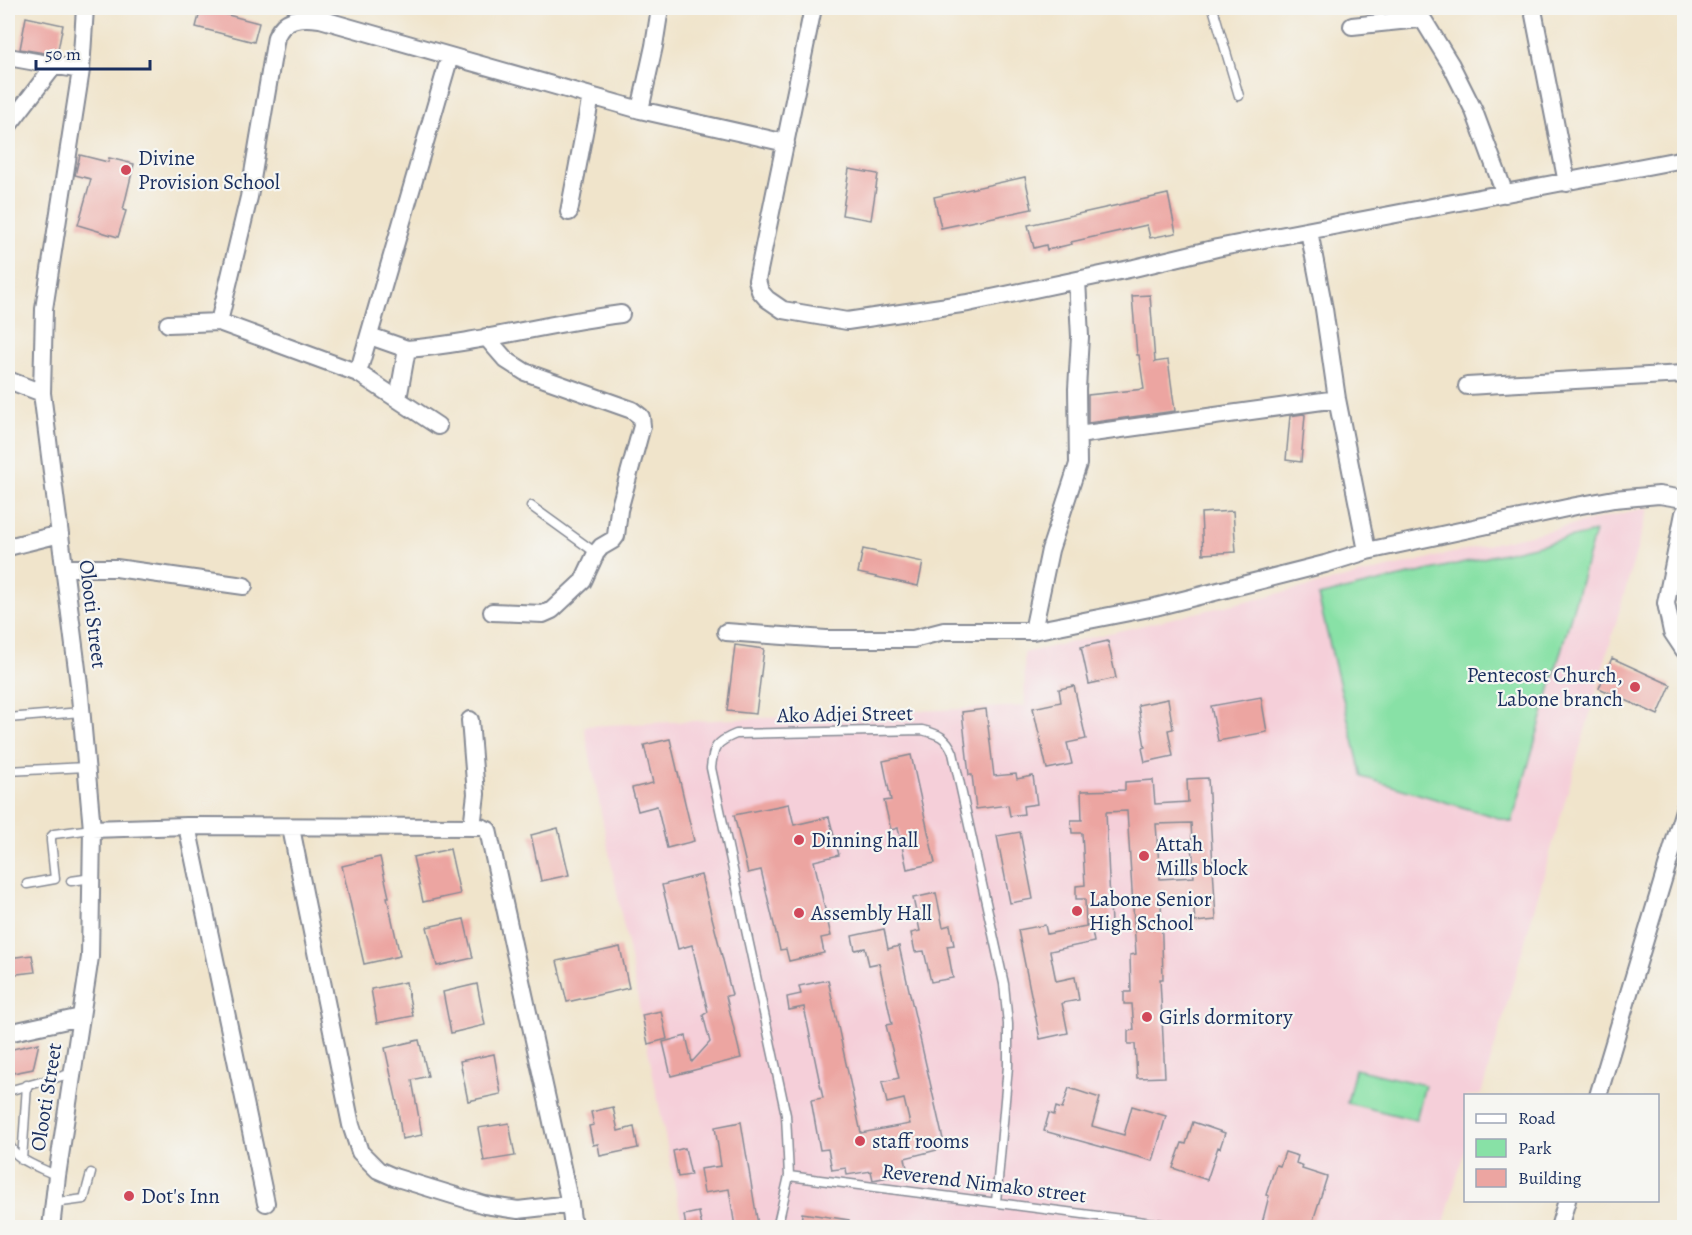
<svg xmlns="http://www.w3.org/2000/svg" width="1692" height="1235" font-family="Alegreya,serif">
	<rect width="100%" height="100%" fill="#f6f6f2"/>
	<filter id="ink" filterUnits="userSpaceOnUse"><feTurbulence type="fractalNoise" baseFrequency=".0167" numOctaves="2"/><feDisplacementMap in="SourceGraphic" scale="12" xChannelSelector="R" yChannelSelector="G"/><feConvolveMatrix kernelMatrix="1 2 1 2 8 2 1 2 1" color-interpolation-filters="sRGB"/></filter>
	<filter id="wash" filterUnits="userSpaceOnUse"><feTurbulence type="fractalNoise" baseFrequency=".008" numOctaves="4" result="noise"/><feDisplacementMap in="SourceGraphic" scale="24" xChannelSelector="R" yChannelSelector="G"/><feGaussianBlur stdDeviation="1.35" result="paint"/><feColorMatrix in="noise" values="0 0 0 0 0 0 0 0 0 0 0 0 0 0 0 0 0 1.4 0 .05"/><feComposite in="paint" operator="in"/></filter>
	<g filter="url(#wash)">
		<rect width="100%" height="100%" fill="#f0e4cb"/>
		<path fill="#f5cfd9" d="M1649 507 1481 1095 1466 1096 1465 1148 1443 1227H683L584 726 1025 706 1024 653Z"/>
		<path fill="#88e1a6" stroke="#528882" stroke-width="1.5" d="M1595 532 1512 822 1362 777 1318 596Z
			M1355 1069 1425 1085 1416 1120 1347 1103Z"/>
		<g id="blocks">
			<path fill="#eca5a1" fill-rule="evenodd" d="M201 8 259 23 254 42 196 27Z
				M26 17 63 25 57 55 20 49Z
				M80 155 108 162 109 158 134 164 123 210 126 211 118 237 78 225 91 179 75 175Z
				M849 169 878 174 871 220 842 215Z
				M1025 177 1032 209 941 228 934 197Z
				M1168 194 1176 233 1150 238 1147 225 1071 242 1072 244 1047 250 1046 245 1034 248 1028 225Z
				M1150 295 1155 362 1168 360 1175 411 1088 423V395L1144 389 1139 355H1137L1132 296Z
				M1303 414 1305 415 1301 462 1286 460 1290 416Z
				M1233 511 1236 552 1203 554 1201 513Z
				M863 549 923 562 918 586 858 573Z
				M1108 641 1116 678 1089 684 1081 647Z
				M735 645 764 649 756 714 727 711Z
				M1612 658 1671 685 1658 715 1599 688Z
				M1074 686 1086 739 1067 743 1072 764 1047 769 1033 708 1061 702 1059 689Z
				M1261 697 1267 732 1218 741 1211 706Z
				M1168 699 1173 729 1168 730 1173 756 1145 762 1142 748 1145 747 1138 705Z
				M986 709 994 776 1016 774 1017 779 1033 776 1037 804 1023 806 1024 814 1010 816 1008 805 976 809 972 775H969L962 712Z
				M670 739 694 841 667 848 657 806 638 811 632 788 653 783 644 745Z
				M911 755 935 863 907 869 898 828 891 830 884 801 891 800 883 761Z
				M1208 778 1216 920 1195 922 1193 899 1161 900 1163 979H1160L1165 1077 1137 1078 1135 1044H1128V1031L1134 1030 1132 1004H1124V992H1131L1130 955 1136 954 1127 811 1106 812 1111 924 1086 925 1085 899H1076V886L1085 885 1082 833H1072L1071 820H1082L1081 791 1125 790V782L1153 780 1155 804 1188 802 1187 779ZM1191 823 1194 877 1160 879 1156 824Z
				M789 804 794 825 829 817 839 855 814 861 831 936 821 938 824 953 789 961 786 949 780 950 761 870 748 873 734 815Z
				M558 828 569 875 541 881 531 835Z
				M1020 832 1033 899 1010 903 997 836Z
				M450 849 460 894 423 902 413 857Z
				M380 857 389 897H387L400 956 364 964 342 866Z
				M701 875 732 995 726 996 741 1058 671 1076 663 1042 686 1036 692 1062 710 1042 703 1015 708 1012 692 945 678 949 662 885Z
				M936 893 943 927 950 925 954 945 947 946 953 978 931 982 924 951 915 952 911 933 920 931 913 898Z
				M464 919 473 958 437 966 427 927Z
				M1045 925 1047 934 1091 925 1094 942 1050 951 1056 981 1075 977 1079 1000 1062 1003 1068 1033 1040 1039 1018 930Z
				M884 929 888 949 899 946 945 1148 905 1158 908 1173 873 1180 871 1171 847 1175 846 1168 832 1170 828 1149 820 1150 811 1100 823 1098 804 1007 789 1010 787 997 801 994 799 986 828 980 861 1133 910 1124 904 1099 887 1103 882 1082 899 1078 886 1025 892 1024 879 963 869 965 865 948 855 950 852 936Z
				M620 947 629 988 567 1002 557 961Z
				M32 955 35 972 8 975V958Z
				M406 982 413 1016 377 1023 371 989Z
				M477 984 485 1025 451 1033 443 992Z
				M661 1011 667 1039 648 1044 642 1015Z
				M419 1040 428 1076 412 1080 422 1135 402 1139 397 1103 385 1048Z
				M39 1043 33 1069 8 1074V1050Z
				M494 1054 501 1094 468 1101 460 1061Z
				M1069 1088 1100 1098 1092 1126 1124 1135 1132 1106 1166 1116 1153 1161 1044 1131 1049 1113 1054 1115 1056 1107 1062 1109Z
				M613 1107 618 1131 634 1127 638 1148 600 1156 598 1144 593 1145 589 1126 594 1125 591 1112Z
				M741 1122 758 1225 735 1227 729 1189 704 1193 700 1169 721 1166 715 1127Z
				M1193 1122 1225 1133 1220 1148 1218 1147 1207 1180 1173 1168 1182 1143 1186 1144Z
				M509 1123 515 1156 484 1161 478 1128Z
				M685 1148 691 1175 678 1177 673 1151Z
				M1285 1152 1298 1156 1296 1163 1303 1166 1302 1169 1327 1177 1311 1227H1261L1269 1196 1266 1195 1276 1165 1280 1166Z
				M699 1212 702 1227H686L684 1215Z
				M802 1213 849 1220V1227H801Z"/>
		</g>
	</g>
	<g filter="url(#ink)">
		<use href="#blocks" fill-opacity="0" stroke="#868a94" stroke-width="1.5"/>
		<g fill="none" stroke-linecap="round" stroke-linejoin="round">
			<defs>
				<path id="service" d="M1213 8 1239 96
					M531 506 596 553
					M8 718 81 712
					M8 771 86 767
					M71 881 92 878
					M27 884 55 879 51 841V837L54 834 92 829
					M8 1091 73 1073
					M8 1141C14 1161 40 1167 57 1176
					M22 1160 27 1085
					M789 1176 1168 1225 1175 1228
					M54 1203 84 1199 91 1173
					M777 1228 789 1176 786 1115 711 768C713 747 716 742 736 734L922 730C938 734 947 737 953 753L1004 984 1008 1024V1066L996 1202"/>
				<path id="minor" d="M813 8 757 280 760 291 767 299 783 310 847 321 968 303 1134 268 1217 248 1684 159
					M1534 15 1567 183
					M1352 26 1419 19 1424 21 1451 65 1474 111 1505 194
					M8 57 81 70
					M640 110 654 46 660 8
					M8 126 54 66
					M569 212 591 96
					M1309 231 1324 309 1337 399 1367 551
					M219 322 249 197 276 37C284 18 300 16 320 19L640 110 786 143
					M168 324 219 322 358 373 438 426
					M370 336 407 349
					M486 337 506 360 525 372 632 410 641 417 642 426 619 510 616 536 613 540 601 547 596 553 583 581 552 610 543 614 492 612
					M358 373 450 56
					M8 380 42 393
					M1467 386 1684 374
					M398 399 407 349C478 343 549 323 621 314
					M1078 435 1337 399
					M1684 513 1666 603 1672 632 1684 650
					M8 547 60 534
					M64 568H116L244 586
					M1033 631 1050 550 1078 464 1077 389 1080 337 1077 280
					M726 632 826 639H913L944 631H1033L1155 607 1325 564 1367 551 1576 506 1614 499 1659 495 1684 499
					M470 720 476 794 472 827
					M187 826 266 1203
					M291 828 351 1125 360 1152 378 1170 394 1177 485 1205 518 1210 570 1204
					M92 829 187 826 481 827 488 830 570 1204 573 1228
					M8 1033 81 1017
					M1598 1096 1684 810
					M51 1228 57 1176 90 957 92 829 79 685 42 393 44 309 81 70 85 8
					M1559 1228 1567 1200"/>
			</defs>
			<use href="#service" stroke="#868a94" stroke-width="11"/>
			<use href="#minor" stroke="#868a94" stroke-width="20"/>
			<use href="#service" stroke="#fff" stroke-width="8"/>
			<use href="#minor" stroke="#fff" stroke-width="16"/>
		</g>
	</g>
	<g fill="#d1495b" stroke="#f6f6f2" stroke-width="2">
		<circle cx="126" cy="170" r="6"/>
		<circle cx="1635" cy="687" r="6"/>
		<circle cx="799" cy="840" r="6"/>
		<circle cx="1144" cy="856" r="6"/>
		<circle cx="1077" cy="911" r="6"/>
		<circle cx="799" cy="913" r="6"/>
		<circle cx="1147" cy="1017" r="6"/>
		<circle cx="860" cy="1141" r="6"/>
		<circle cx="129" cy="1196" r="6"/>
	</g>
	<g text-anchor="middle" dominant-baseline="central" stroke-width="4.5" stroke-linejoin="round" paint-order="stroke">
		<g font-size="21" fill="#1b2f5e" stroke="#f6f6f2" text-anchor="start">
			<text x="138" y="158">Divine<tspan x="138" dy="24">Provision School</tspan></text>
			<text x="1623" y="675" text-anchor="end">Pentecost Church,<tspan x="1623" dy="24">Labone branch</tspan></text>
			<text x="811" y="840">Dinning hall</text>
			<text x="1156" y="844">Attah<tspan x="1156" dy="24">Mills block</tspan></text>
			<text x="1089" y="899">Labone Senior<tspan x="1089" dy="24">High School</tspan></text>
			<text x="811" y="913">Assembly Hall</text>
			<text x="1159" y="1017">Girls dormitory</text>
			<text x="872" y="1141">staff rooms</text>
			<text x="141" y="1196">Dot's Inn</text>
		</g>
		<g font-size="21" fill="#1b2f5e" stroke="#f6f6f2">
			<text transform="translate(93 614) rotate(83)">Olooti Street</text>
			<text transform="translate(845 714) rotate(-1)">Ako Adjei Street</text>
			<text transform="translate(46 1097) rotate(-81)">Olooti Street</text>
			<text transform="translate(984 1183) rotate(7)">Reverend Nimako street</text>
		</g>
	</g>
	<rect width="1692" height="1235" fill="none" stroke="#f6f6f2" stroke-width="30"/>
	<rect x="1464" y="1094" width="195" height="108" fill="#f6f6f2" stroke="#9ea6b7" stroke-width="1.5"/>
	<rect x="1476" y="1114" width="30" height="9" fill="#ffffff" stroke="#9ea6b7" stroke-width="1.5"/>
	<text x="1518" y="1124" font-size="18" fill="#1b2f5e">Road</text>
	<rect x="1476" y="1139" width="30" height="18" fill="#88e1a6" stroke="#9ea6b7" stroke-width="1.5"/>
	<text x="1518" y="1154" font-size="18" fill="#1b2f5e">Park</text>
	<rect x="1476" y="1169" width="30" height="18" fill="#eca5a1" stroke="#9ea6b7" stroke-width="1.5"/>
	<text x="1518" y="1184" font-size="18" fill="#1b2f5e">Building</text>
	<path d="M36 60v9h114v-9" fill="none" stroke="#1b2f5e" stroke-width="3"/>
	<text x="45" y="60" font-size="18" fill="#1b2f5e" stroke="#f6f6f2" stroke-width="4.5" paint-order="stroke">50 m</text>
</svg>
